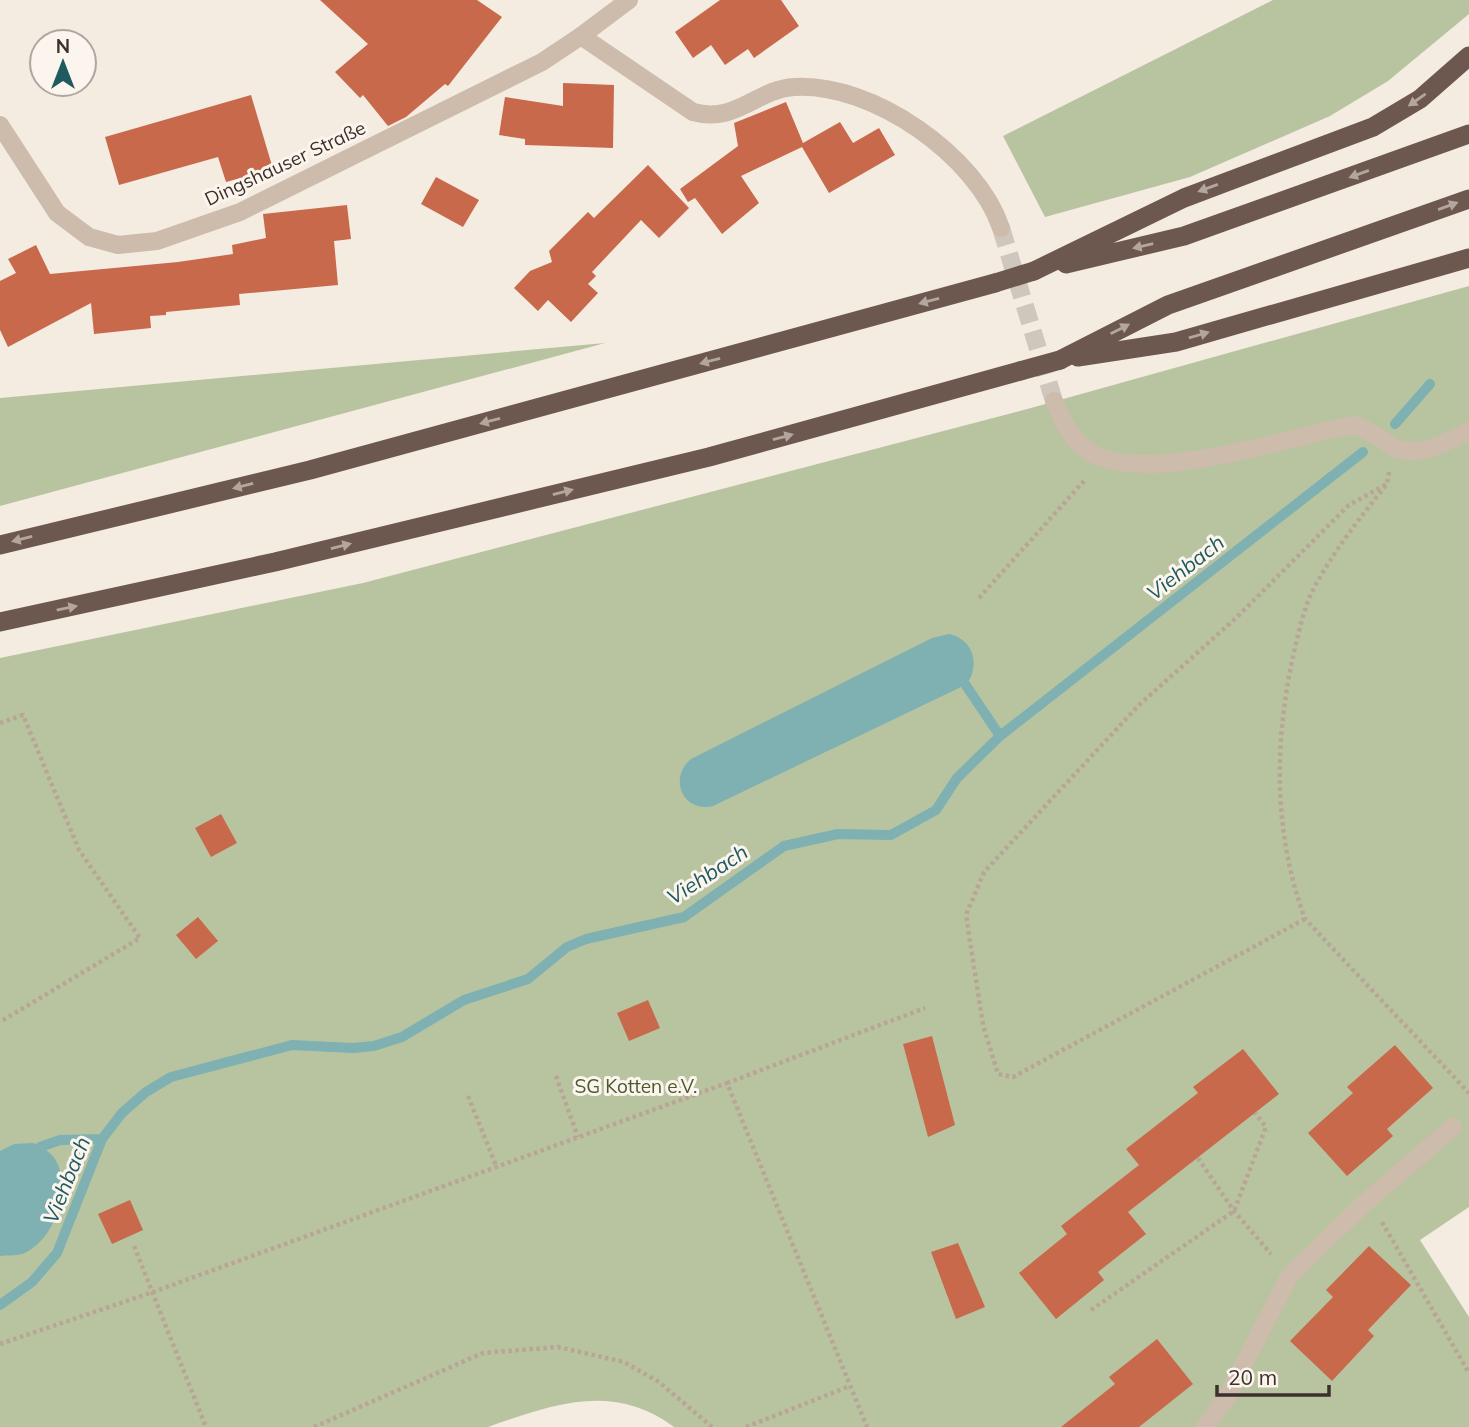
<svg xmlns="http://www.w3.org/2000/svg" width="1469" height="1427" font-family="Mulish,sans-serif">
	<rect width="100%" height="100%" fill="#f4ebe1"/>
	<path fill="#b8c4a0" d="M1273 0H1469V14L1388 81 1330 116 1190 177 1045 217 1003 136Z
		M1469 286V1207L1420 1240 1469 1317V1427H674C613 1381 551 1405 488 1427H0V658L363 583 1031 408Z
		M605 343 0 506V398Z"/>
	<path fill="#7fb0b2" d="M949 634C971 639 979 659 970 679L959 688 713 806C683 813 668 778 691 759L932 638Z
		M33 1143C41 1147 50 1151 55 1159 73 1188 54 1242 22 1254 16 1256 6 1255 0 1256V1151L14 1144Z"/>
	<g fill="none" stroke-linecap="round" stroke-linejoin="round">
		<path stroke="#7fb0b2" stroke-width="10" d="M1395 424 1430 384
			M965 684 1000 736
			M40 1147 60 1140 102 1139
			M0 1305 32 1282 57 1253 102 1139 122 1113 146 1092 171 1077 292 1045 353 1048 374 1046 402 1037 464 1000 528 979 567 947 586 939 684 917 784 846 838 834 891 835 936 810 957 778 1000 736 1363 452"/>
	</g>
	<path fill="#c8694b" d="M320 0H477L502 17 448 86 445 84 406 117 388 126 363 95 360 98 335 72 368 44Z
		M720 0H781L799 26 754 58 748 49 725 65 711 45 693 58 675 32Z
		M563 83 614 85 613 148 525 145V139L499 135 505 97 563 106Z
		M251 95 273 169 226 182 218 157 119 185 105 137Z
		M786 102 803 143 840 122 853 143 879 128 895 155 829 193 802 147 741 176 759 203 722 234 695 198 688 202 680 189 738 146 734 123Z
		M648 165 689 208 659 238 641 220 592 272 596 276 588 284 598 293 571 322 548 300 538 311 514 288 530 271 552 262 549 251 588 212 594 218Z
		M436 177 479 200 463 227 421 204Z
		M347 205 351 239 334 241 338 285 239 294 240 305 166 312V315L150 316 151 328 94 334 91 303 8 347 0 330V281L16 273 8 259 36 245 50 274 178 262 233 254 232 245 266 238 263 214Z
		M221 814 237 843 211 857 195 828Z
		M198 917 218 941 196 959 176 935Z
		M648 1000 660 1028 629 1041 617 1013Z
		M932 1036 955 1125 928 1137 903 1044Z
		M1395 1045 1433 1088 1387 1129 1393 1136 1347 1176 1308 1133 1353 1093 1347 1087Z
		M1243 1049 1279 1094 1128 1212 1146 1234 1098 1272 1104 1280 1056 1319 1019 1273 1067 1234 1061 1226 1139 1165 1126 1149 1198 1093 1193 1087Z
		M130 1200 143 1230 112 1244 98 1214Z
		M958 1243 985 1307 956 1319 931 1252Z
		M1369 1246 1411 1285 1368 1330 1374 1336 1332 1381 1290 1341 1333 1297 1326 1290Z
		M1157 1339 1193 1384 1139 1427H1061L1115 1384 1109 1377Z"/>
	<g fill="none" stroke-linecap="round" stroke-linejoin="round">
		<path stroke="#cfc6bd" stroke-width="18" stroke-dasharray="18 9" stroke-linecap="butt" d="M1001 228 1054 401"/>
		<path stroke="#b9a596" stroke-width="4.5" stroke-dasharray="3.5 3.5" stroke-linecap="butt" d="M1389 472 1387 484C1359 519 1331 554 1311 594 1302 614 1297 640 1292 661 1274 748 1274 834 1305 919L1469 1093
			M979 598 1084 481
			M0 723 23 715 79 850 140 938 0 1022
			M1305 919 1013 1077 998 1074 983 1025 966 915 984 872 1139 705 1236 618 1349 505 1387 484
			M556 1076 578 1137
			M727 1083 925 1008
			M468 1096 497 1168
			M1198 1158 1234 1211 1271 1254
			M1382 1222 1469 1373
			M134 1246 206 1427
			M1091 1310 1234 1211 1266 1127 1255 1113
			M0 1344 153 1292 727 1083 867 1427
			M314 1427 483 1353 558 1347 624 1362 659 1382 712 1427
			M746 1427 850 1386"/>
		<path stroke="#cdbbac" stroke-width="18" d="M0 125 57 213 89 237 118 245 157 241 240 212 542 62 581 36"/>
		<path stroke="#cdbbac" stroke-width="18" d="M629 0 581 36 693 112C736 124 757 89 794 87 872 82 977 156 1001 228
			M1054 401C1063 421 1071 441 1091 453 1150 486 1289 436 1354 425 1371 430 1379 439 1394 447 1419 460 1447 441 1469 431
			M1205 1427 1227 1397 1290 1275 1367 1201 1453 1127"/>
		<path stroke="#6c584f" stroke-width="19" d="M1066 264 1184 236 1469 134
			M1034 271 1184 198 1373 127 1420 99 1469 56
			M1078 357 1176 342 1469 258
			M1060 360 1168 305 1469 199
			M0 545 310 470 995 283
			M0 622 275 562 709 457 1020 371"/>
		<path stroke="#6c584f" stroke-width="19" d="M995 283 1034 271
			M1020 371 1060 360"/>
	</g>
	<defs><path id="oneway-solid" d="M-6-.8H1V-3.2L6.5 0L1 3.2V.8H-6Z" transform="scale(1.75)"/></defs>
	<g fill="#b4a69e">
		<use href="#oneway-solid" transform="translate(1417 100) rotate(145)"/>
		<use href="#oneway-solid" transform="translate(1359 174) rotate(160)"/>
		<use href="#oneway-solid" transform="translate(1208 188) rotate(160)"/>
		<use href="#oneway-solid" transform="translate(1448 206) rotate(-20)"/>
		<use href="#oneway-solid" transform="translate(1143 246) rotate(167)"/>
		<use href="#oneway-solid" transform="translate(929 301) rotate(165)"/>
		<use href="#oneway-solid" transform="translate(1120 329) rotate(-27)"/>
		<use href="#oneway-solid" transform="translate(1199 335) rotate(-16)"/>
		<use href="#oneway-solid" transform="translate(710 361) rotate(165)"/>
		<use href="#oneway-solid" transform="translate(490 421) rotate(165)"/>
		<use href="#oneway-solid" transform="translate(783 437) rotate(-15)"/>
		<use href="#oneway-solid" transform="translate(243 486) rotate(166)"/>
		<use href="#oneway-solid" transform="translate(563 492) rotate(-14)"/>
		<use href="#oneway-solid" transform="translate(22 539) rotate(166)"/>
		<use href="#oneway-solid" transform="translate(341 546) rotate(-14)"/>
		<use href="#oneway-solid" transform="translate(67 608) rotate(-12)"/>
	</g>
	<g text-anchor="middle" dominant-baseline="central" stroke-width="6" stroke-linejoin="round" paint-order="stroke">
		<g font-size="19" fill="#3b302b" stroke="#fbf5ee">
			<text transform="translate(285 163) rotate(-25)">Dingshauser Straße</text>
		</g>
		<g font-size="19" fill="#4a5a2e" stroke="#fbf5ee">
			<text x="636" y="1086">SG Kotten e.V.</text>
		</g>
		<g font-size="21" font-style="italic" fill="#1f5a5e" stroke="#fbf5ee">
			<text transform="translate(1185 567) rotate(-38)">Viehbach</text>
			<text transform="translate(707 874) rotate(-33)">Viehbach</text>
			<text transform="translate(66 1180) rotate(-68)">Viehbach</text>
		</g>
	</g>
	<g transform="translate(63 63)"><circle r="33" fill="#fbf5ee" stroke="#aea6a0" stroke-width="2"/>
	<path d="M0-5L12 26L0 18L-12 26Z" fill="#1f5a5e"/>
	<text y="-10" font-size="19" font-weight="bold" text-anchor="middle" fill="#3b302b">N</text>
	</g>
	<path d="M1217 1385v10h112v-10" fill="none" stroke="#3b302b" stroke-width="3.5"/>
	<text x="1228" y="1385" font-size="21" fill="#3b302b" stroke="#fbf5ee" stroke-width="5" paint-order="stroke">20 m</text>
</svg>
